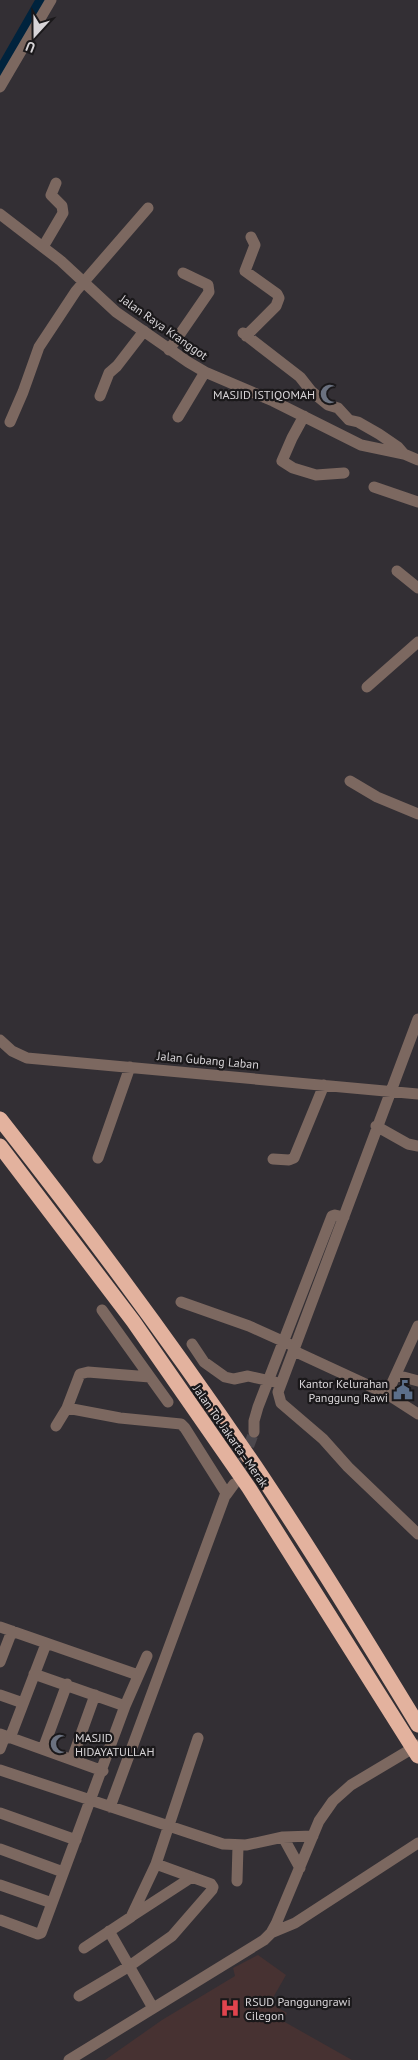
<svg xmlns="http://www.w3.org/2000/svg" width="418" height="2060" font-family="'PT Sans',sans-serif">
	<rect width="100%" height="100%" fill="#332f34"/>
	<path fill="#473232" d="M258 1955 286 1975 270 2003 287 2013 283 2021 352 2060H105L162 2020 235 1976 233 1968Z"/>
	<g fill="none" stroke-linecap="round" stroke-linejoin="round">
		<path stroke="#00233d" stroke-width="14" d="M0 75 43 0"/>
		<path stroke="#4c484d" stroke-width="11" stroke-dasharray="11 5.5" stroke-linecap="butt" d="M237 1477 254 1432"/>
		<path stroke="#7c6860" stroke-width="11" d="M0 87 51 0
			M0 214 61 261 116 312 188 362 205 372 273 401 361 445 404 454 418 460
			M43 247 63 213 62 206 51 195 56 183
			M243 333 300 377 311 391 328 405 338 408 349 420 358 422 379 434 398 447 404 454
			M246 336 276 306 279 298 277 294 245 271 255 245 251 237
			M169 350 209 292 208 285 183 273
			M100 396 109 373 117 366 144 331
			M304 416 292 438 282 461 293 468 316 475 344 473
			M178 417 205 372
			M10 422 23 392 39 347 76 291 148 208
			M374 487 418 502
			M397 571 418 588
			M367 687 418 642
			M350 781 377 797 418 814
			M418 1019 278 1392 281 1403 323 1439 348 1467 418 1534
			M0 1040 12 1051 27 1058 418 1094
			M376 1126 408 1144 418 1146
			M98 1158 130 1067
			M273 1159 289 1160 294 1158 324 1085
			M181 1302 249 1326 289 1344
			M102 1310 150 1377
			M192 1344 204 1362 225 1377 234 1379 248 1376 275 1382
			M294 1351 387 1394 418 1326
			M396 1375 418 1381
			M387 1394 418 1414
			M67 1408 80 1374 88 1372 150 1377 168 1402
			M56 1426 67 1408 120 1418 181 1424 185 1428 226 1493 110 1807
			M254 1432V1421L258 1407 332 1216 335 1215 344 1217
			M226 1495 234 1484
			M0 1627 138 1675
			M0 1662 12 1631
			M34 1674 125 1706
			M0 1695 23 1703
			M0 1734 103 1771
			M10 1738 46 1644
			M0 1749 5 1736
			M43 1749 67 1684
			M72 1759 95 1695
			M0 1770 223 1844 246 1845 283 1837 313 1836
			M0 1813 76 1840
			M283 1837 300 1868
			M0 1849 63 1872
			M237 1881 238 1846
			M0 1885 52 1903
			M132 1916 192 1877
			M0 1920 38 1934 41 1933 125 1706 147 1656
			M109 1931 153 2008
			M271 1933 295 1923 418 1843
			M84 1948 131 1917 156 1864 198 1738
			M79 1996 128 1967 172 1936 212 1890 213 1887 211 1884 156 1864
			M69 2060 264 1940 271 1933 276 1924 319 1821 333 1801 351 1785 418 1745"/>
		<path stroke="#e3b29e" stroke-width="15" d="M0 1119C89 1232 174 1347 255 1466 312 1551 365 1638 418 1725
			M0 1146 133 1321 249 1488 418 1756"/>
	</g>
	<defs>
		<symbol id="mosque-bare" viewBox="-9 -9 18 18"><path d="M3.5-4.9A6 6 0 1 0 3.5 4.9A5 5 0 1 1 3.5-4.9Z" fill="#6b7280" stroke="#1a181a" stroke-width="2.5" paint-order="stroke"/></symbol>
		<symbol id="civic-bare" viewBox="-9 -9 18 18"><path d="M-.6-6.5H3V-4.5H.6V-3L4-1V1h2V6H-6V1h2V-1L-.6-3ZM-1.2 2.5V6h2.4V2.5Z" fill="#5c6f8a" stroke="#1a181a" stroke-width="2.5" paint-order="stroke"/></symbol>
		<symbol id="hospital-bare" viewBox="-9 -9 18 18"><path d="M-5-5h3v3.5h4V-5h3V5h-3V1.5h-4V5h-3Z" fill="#e0444e" stroke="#1a181a" stroke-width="2.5" paint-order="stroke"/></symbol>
	</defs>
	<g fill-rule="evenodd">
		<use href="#mosque-bare" x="316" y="380" width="28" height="28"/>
		<use href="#civic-bare" x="389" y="1376" width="28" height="28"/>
		<use href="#mosque-bare" x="46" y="1730" width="28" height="28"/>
		<use href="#hospital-bare" x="216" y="1994" width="28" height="28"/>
	</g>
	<g text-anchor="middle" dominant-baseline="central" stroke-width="4.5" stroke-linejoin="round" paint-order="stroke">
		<g font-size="12" fill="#d8d5d8" stroke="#1a181a">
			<text transform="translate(164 327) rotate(35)">Jalan Raya Kranggot</text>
			<text transform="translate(208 1060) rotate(5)">Jalan Gubang Laban</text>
			<text transform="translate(231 1436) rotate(55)">Jalan Tol Jakarta–Merak</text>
		</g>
		<g font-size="12" fill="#d8d5d8" stroke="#1a181a" text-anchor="end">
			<text x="315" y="394">MASJID ISTIQOMAH</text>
			<text x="388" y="1383">Kantor Kelurahan<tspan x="388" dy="14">Panggung Rawi</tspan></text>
			<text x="75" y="1737" text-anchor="start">MASJID<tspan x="75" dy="14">HIDAYATULLAH</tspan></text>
			<text x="245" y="2001" text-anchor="start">RSUD Panggungrawi<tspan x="245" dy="14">Cilegon</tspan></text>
		</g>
	</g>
	<g transform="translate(35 35) rotate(201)" stroke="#1a181a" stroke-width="4" paint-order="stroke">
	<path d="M0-4L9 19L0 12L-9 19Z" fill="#d8d5d8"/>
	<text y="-8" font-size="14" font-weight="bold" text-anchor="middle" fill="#d8d5d8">U</text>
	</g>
</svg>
